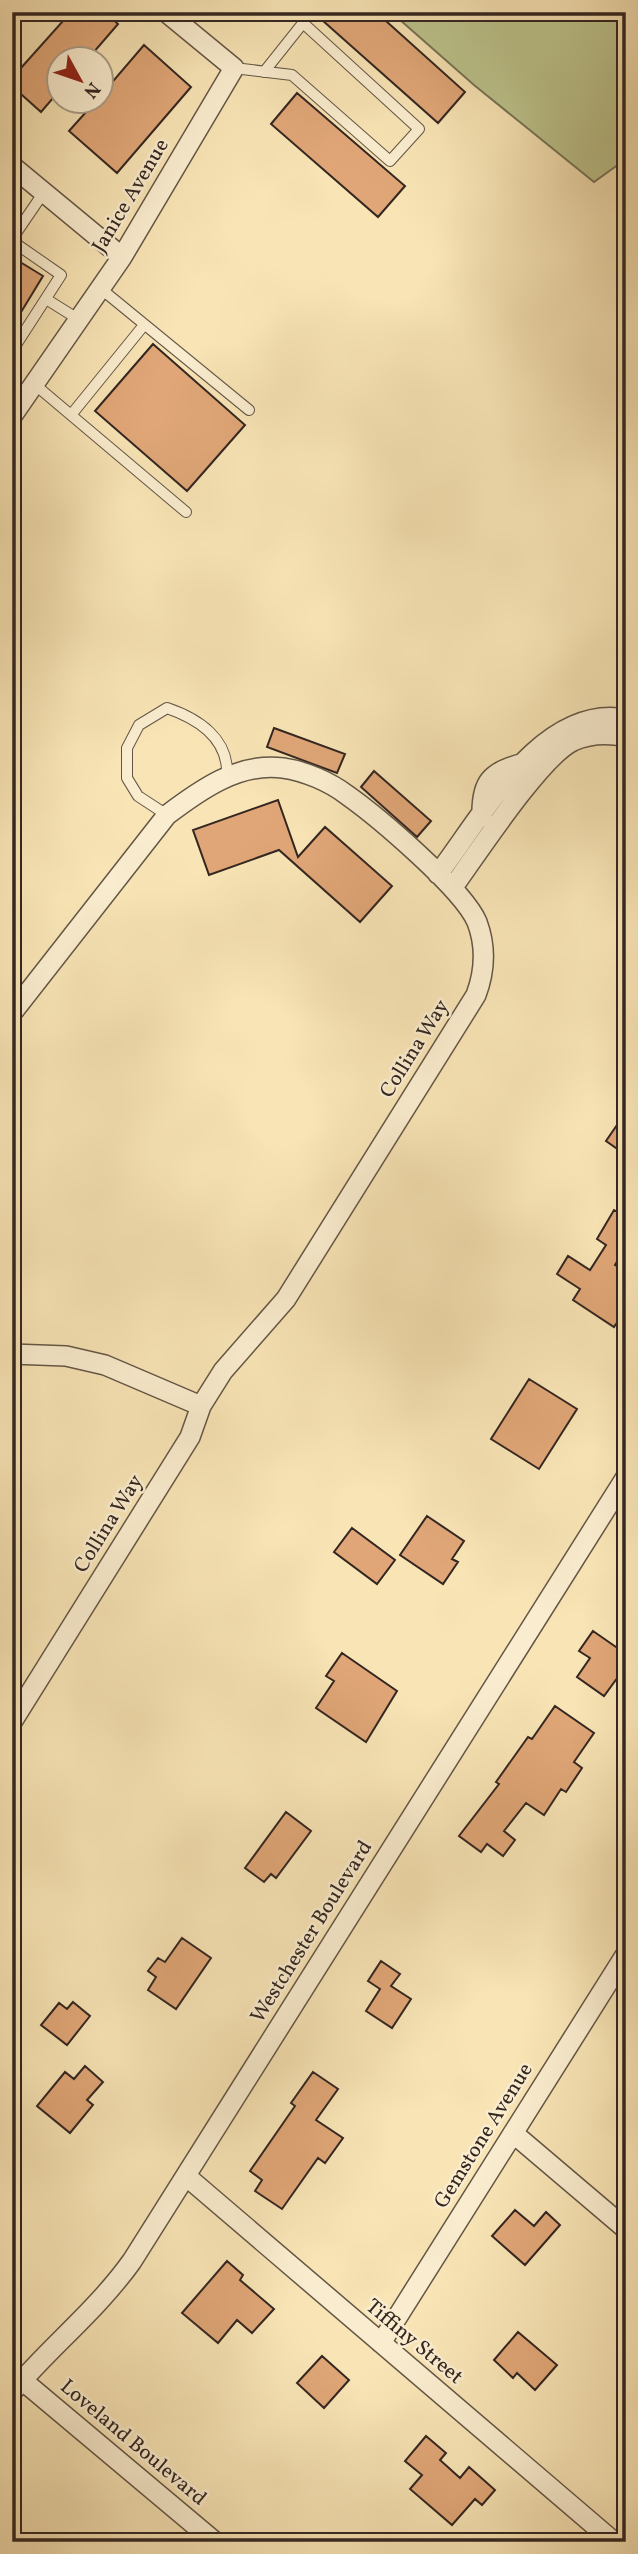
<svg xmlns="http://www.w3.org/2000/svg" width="638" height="2554" font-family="Vollkorn,serif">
	<rect width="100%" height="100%" fill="#f8e4b5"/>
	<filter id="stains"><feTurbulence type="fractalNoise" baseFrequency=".00286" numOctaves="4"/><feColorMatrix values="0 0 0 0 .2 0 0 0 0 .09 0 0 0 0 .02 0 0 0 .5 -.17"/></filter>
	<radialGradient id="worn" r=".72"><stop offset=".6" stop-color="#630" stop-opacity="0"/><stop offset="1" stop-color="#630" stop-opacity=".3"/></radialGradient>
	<path fill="#bdc48d" stroke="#787557" stroke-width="2" d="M391 12H626V159L594 182 474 85Z"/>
	<path fill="#e0a677" stroke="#332621" stroke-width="2" d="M71 12H105L118 24 87 60H60V90L41 112 12 86V78Z
		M313 12H376L465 92 438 123Z
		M144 45 191 87 117 173 69 131 95 102H102V94Z
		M297 93 405 186 378 217 271 124Z
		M12 257 43 276 12 327Z
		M153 344 245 425 187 491 95 411Z
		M274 728 345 754 337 773 267 747Z
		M374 771 431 821 417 837 361 787Z
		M278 800 298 857 325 827 392 886 360 922 279 850 209 875 193 830Z
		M626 1112V1155L606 1141Z
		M614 1210 626 1217V1247L615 1265 626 1272V1309L614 1327 573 1300 580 1289 557 1274 568 1256 590 1270 606 1245 597 1239Z
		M529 1379 577 1409 539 1469 491 1439Z
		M427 1516 464 1541 452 1559 458 1562 443 1584 400 1555Z
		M352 1528 395 1560 377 1584 334 1552Z
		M593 1631 626 1654V1666L604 1696 577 1677 590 1658 579 1651Z
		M342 1653 397 1691 366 1742 316 1708 334 1681 326 1676Z
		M555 1706 594 1733 574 1762 582 1768 566 1792 561 1789 544 1815 526 1803 504 1831 515 1840 503 1856 487 1844 481 1852 459 1836 499 1784 496 1782 528 1737 532 1739Z
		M286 1812 311 1831 276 1878 271 1874 264 1882 245 1868Z
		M182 1938 211 1958 176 2009 148 1990 156 1977 148 1971 158 1958 165 1962Z
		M381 1961 400 1974 391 1986 411 1999 392 2028 366 2011 380 1989 368 1981Z
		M73 2002 90 2016 67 2045 41 2025 59 2003 67 2009Z
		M85 2066 103 2082 87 2100 93 2105 70 2133 37 2106 65 2072 74 2079Z
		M313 2072 338 2089 316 2120 343 2138 325 2163 318 2158 282 2209 255 2191 262 2180 250 2171 295 2106 291 2103Z
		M515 2210 534 2226 546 2212 560 2225 525 2265 492 2236Z
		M227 2261 243 2275 240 2280 274 2309 252 2333 237 2320 218 2343 182 2313Z
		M518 2332 557 2365 535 2390 517 2373 513 2378 494 2360Z
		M322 2356 349 2380 324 2408 297 2383Z
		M426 2436 446 2453 440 2460 460 2478 469 2467 495 2490 482 2505 475 2499 452 2525 410 2489 422 2475 405 2461Z"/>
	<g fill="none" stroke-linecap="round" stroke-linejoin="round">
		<defs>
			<path id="lane" d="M234 68 292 75 390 161 419 129 303 23 264 72
				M12 239 44 192
				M12 241 61 275 12 351
				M100 288 249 410
				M46 299 78 319
				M33 383 186 512
				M71 415 144 325
				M167 815 138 796 127 778V748L139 725 167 708C199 719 229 739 227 776"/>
			<path id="street" d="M12 166 122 257
				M12 416 122 257 234 68 166 12
				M482 817C481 781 491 772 524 763
				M438 874C482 817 542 703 626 719
				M453 887C477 854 540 757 573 741 589 734 608 733 626 737
				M12 1013 167 815C200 790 239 762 283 768 305 771 330 782 347 795 378 817 463 889 477 922 486 946 485 971 476 995L286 1299 223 1371 201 1406 190 1437 12 1722
				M12 1354 66 1356 105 1365 201 1406
				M513 2133 626 2229
				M186 2176 614 2542
				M381 2343 626 1954
				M22 2380 215 2542
				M12 2392C51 2346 97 2310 132 2261L626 1477"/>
		</defs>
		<use href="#lane" stroke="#645646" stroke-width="12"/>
		<use href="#street" stroke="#645646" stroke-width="22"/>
		<use href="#lane" stroke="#faedcf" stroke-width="10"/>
		<use href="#street" stroke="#faedcf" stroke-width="19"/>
	</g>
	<g text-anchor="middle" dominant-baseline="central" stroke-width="5" stroke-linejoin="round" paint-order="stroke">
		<g font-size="21" fill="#332621" stroke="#faedcf">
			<text transform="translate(131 196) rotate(-59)">Janice Avenue</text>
			<text transform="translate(415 1049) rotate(-58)">Collina Way</text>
			<text transform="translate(109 1524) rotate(-58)">Collina Way</text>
			<text transform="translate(312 1932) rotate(-58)">Westchester Boulevard</text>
			<text transform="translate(484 2136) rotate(-58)">Gemstone Avenue</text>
			<text transform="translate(414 2342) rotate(40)">Tiffiny Street</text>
			<text transform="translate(133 2443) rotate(40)">Loveland Boulevard</text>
		</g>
	</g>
	<rect width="638" height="2554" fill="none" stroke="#f8e4b5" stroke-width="42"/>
	<rect x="14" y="14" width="610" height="2526" fill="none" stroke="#332621" stroke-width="3.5"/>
	<rect x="21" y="21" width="596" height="2512" fill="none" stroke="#332621" stroke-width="2"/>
	<g transform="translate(80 80) rotate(130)"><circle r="33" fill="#faedcf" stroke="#aa9d89" stroke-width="2"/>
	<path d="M0-5L12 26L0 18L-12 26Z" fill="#8f2418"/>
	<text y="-10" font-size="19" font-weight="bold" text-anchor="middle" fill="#332621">N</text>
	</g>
	<rect width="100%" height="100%" filter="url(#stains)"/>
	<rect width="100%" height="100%" fill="url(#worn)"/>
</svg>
